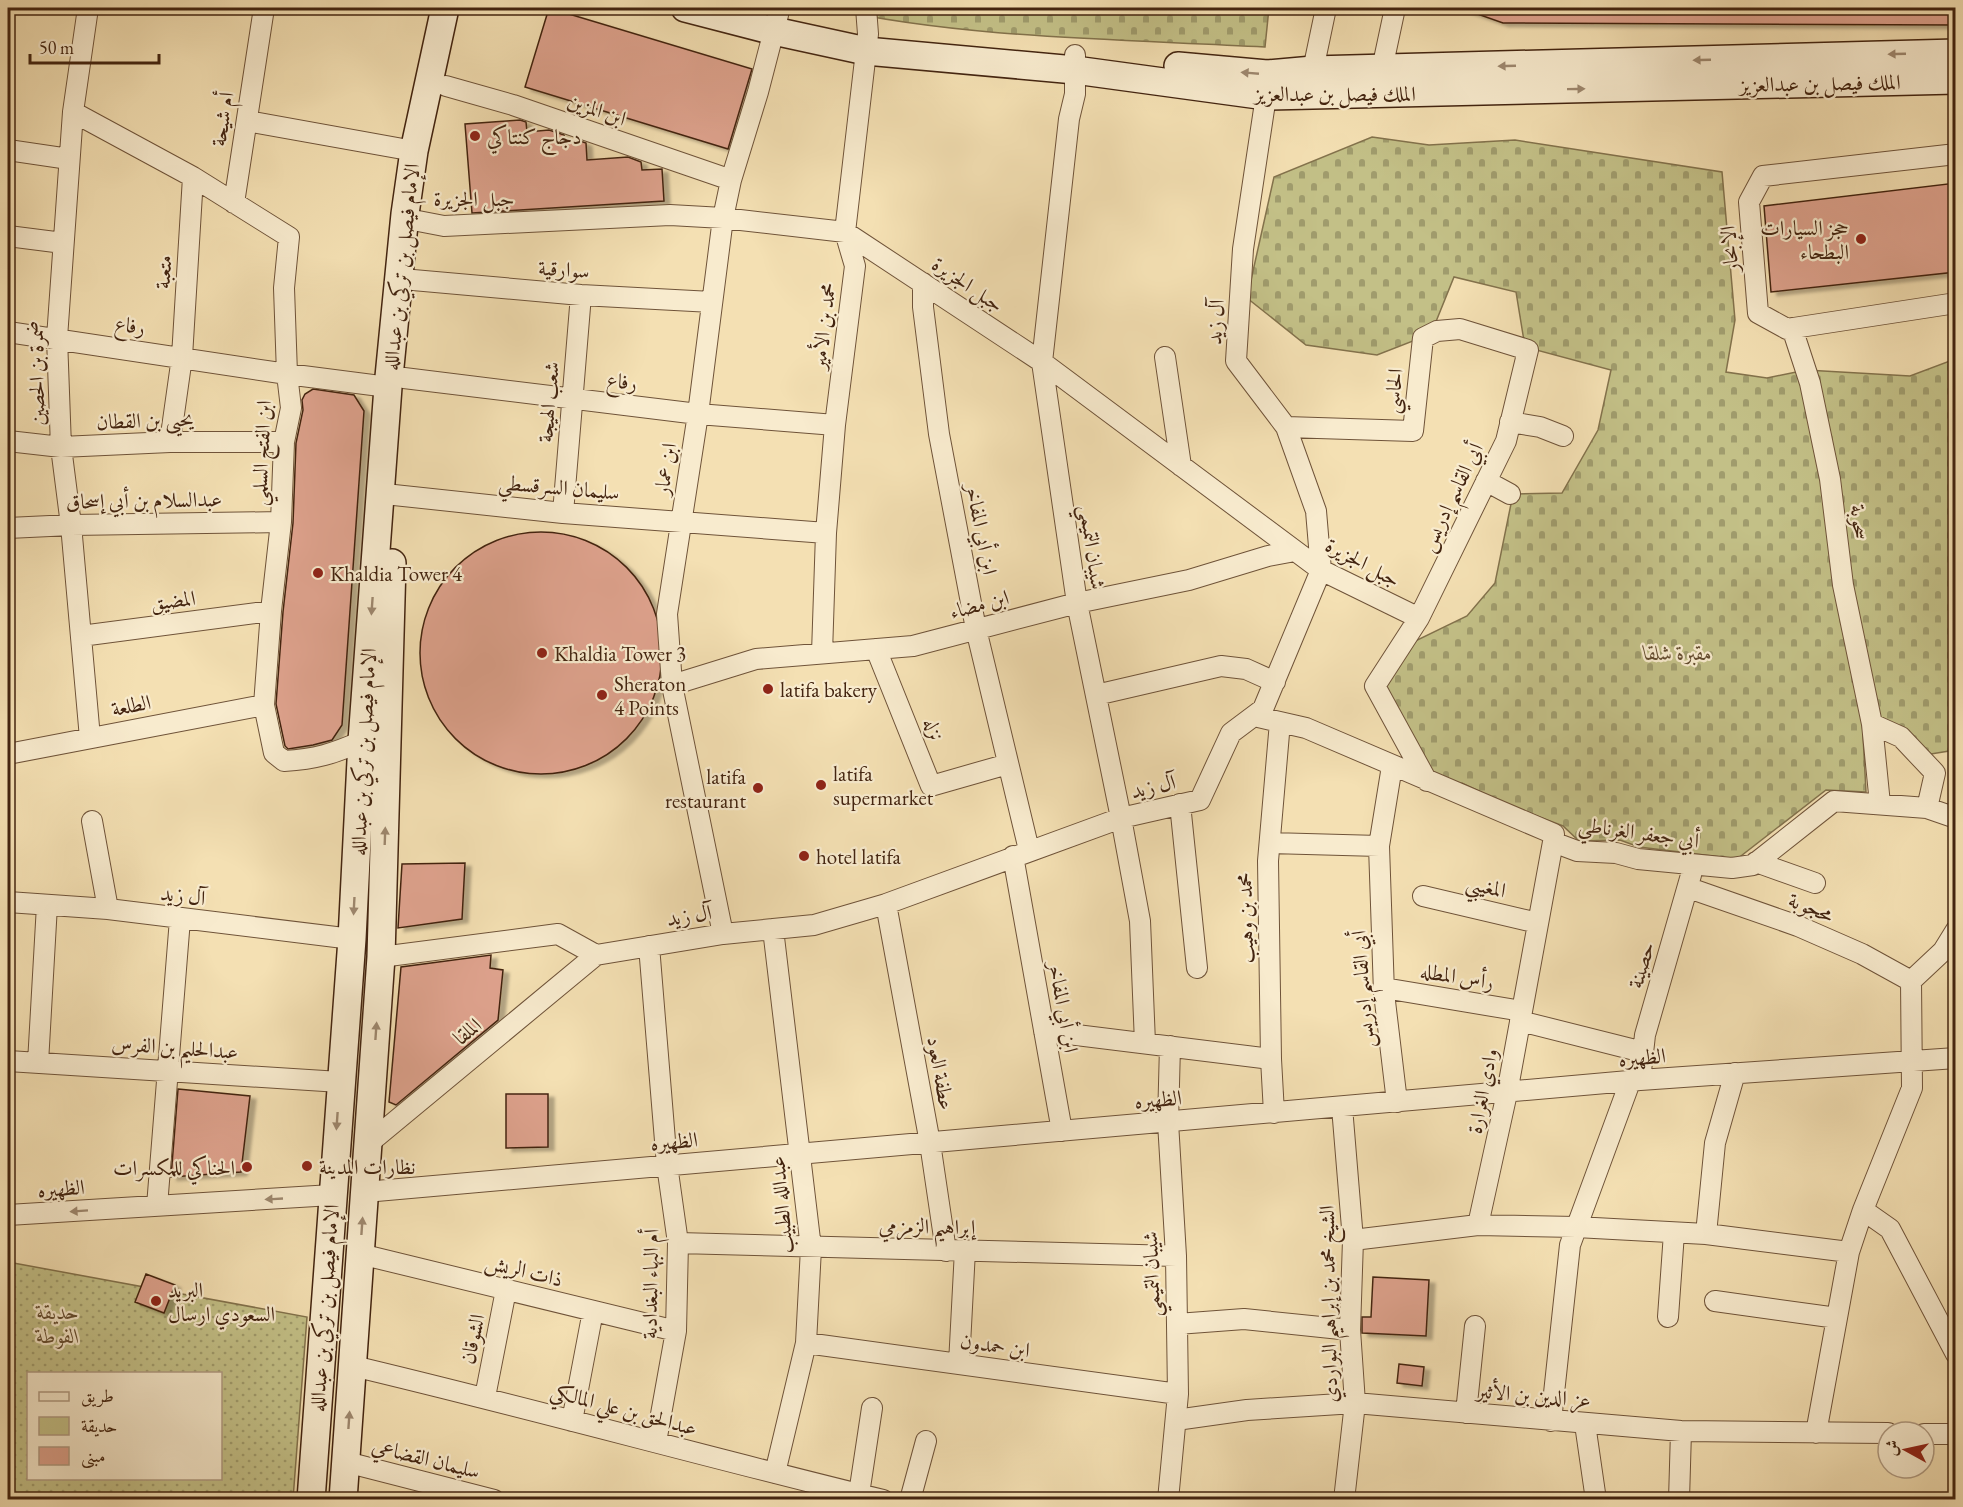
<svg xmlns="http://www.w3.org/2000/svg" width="1963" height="1507" font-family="'EB Garamond',Amiri,serif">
	<defs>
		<pattern id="green-dots" width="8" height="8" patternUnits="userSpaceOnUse" patternTransform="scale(1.5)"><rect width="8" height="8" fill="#c3c087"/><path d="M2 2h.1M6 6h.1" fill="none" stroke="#a09c6d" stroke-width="1.8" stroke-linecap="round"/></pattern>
		<pattern id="cemetery-stones" width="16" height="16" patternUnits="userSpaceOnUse" patternTransform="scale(1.5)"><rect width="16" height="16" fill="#c3c087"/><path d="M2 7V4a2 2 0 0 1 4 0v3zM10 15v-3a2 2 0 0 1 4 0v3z" fill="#a09c6d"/></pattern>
		<filter id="shadow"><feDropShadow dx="6" dy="3.5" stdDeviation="1.5" flood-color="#0004"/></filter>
	</defs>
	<rect width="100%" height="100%" fill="#f4e0b3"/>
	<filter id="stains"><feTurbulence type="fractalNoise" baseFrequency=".00333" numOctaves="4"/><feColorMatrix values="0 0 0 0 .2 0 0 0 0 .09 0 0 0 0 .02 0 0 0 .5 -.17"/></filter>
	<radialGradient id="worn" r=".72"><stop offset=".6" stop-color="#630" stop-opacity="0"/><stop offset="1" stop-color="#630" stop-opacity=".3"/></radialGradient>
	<path fill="url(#green-dots)" stroke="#83724c" stroke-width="1.5" fill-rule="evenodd" d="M8 1262 307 1317 293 1499H8ZM28 1374H220V1478H28Z"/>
	<path fill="url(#cemetery-stones)" stroke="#83724c" stroke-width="1.5" d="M826 8H1269L1265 47C1119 39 968 39 826 8Z
		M1372 137 1429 145 1515 140 1722 172 1735 320 1726 372 1767 378 1806 370 1910 376 1955 359V750L1931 754 1905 732 1862 716 1866 792 1826 790 1737 859 1639 847 1620 840 1579 841 1563 826 1506 804 1462 783 1451 788 1421 765 1382 695 1409 644 1467 616 1495 583 1513 494 1562 493 1598 430 1611 370 1525 347 1516 292 1454 277 1431 334 1377 355 1306 345 1247 298 1274 177Z"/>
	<path fill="#dea28d" stroke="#432410" stroke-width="1.5" filter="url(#shadow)" d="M549 8 752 69 728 149 525 87Z
		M1466 8H1956V25L1503 23 1466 10Z
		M520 120 526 122 527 132 549 130 564 135 565 142 580 141 586 143 587 160 628 157 641 162 642 170 662 169 664 201 472 213 465 124Z
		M1956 183V272L1771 292 1764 206Z
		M313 389 354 395 364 411 342 725 332 740 313 745 288 749 285 746 276 704 283 612 293 523 296 443 303 410 302 400 305 394Z
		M420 653a121 121 0 1 1 242 0a121 121 0 1 1-242 0Z
		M465 863 462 919 398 928 402 864Z
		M491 955 490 968 503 970 498 1020 396 1105 389 1102 401 967Z
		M178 1089 250 1096 241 1172 171 1177Z
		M506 1094H548V1147L506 1148Z
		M146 1274 175 1285 164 1313 135 1302Z
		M1373 1277 1429 1280 1426 1336 1362 1333V1317H1371Z
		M1399 1364 1424 1367 1422 1386 1397 1383Z"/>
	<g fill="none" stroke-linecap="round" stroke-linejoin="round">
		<defs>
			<path id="street" d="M88 8 73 112 57 338 61 447 71 525 90 738
				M1075 55V94L1069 119 1042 362 1077 603 1121 818 1140 921 1145 1043
				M1382 69 1395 8
				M1313 70 1326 8
				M446 86 513 105 731 180
				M73 112 193 177 289 237 284 288 287 374 291 408 284 442 281 522 271 611 264 705 274 753 284 761C316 759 333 754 362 741
				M247 121 414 151
				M8 150 69 159
				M1956 154 1763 176 1749 202 1758 313 1787 329 1956 303
				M234 203 264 8
				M418 221 444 226 670 215 723 218 845 232 1042 362 1321 570 1419 618
				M8 236 63 243
				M413 280 581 295 712 302
				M923 283V307L939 434 976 629 1029 850
				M1792 328 1810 383 1830 479 1843 585 1872 724 1880 804
				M8 332 287 374 388 387
				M1165 357 1181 466
				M404 378 698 414 835 425
				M1510 422 1540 427 1563 436
				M1286 427 1413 431 1423 338 1437 331 1460 329 1528 350 1506 441 1419 618 1375 686 1427 781
				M8 441 61 447 170 442H284
				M170 442 182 357 193 177
				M1486 481 1510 494
				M394 495 563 513 826 533
				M563 513 581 295
				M8 528 71 525 281 522
				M81 636 271 611
				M876 649 931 786 1008 764
				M822 653 826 533 835 425 855 266 845 232 868 34 866 8
				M672 685 756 659 913 646 1077 603 1189 580 1268 556 1295 551
				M1096 695 1221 666 1246 669 1275 682
				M1254 716 1306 728 1554 834 1553 842 1577 851 1616 853 1638 859 1732 868 1753 865 1834 801 1927 808 1956 818
				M1872 724 1901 737 1935 773 1927 808
				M8 754 264 705
				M1392 766 1379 846 1384 993 1397 1102
				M1180 804 1197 968
				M92 821 108 909
				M1270 843 1379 846
				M1013 856 1062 1131
				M1756 862 1815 883
				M1689 888 1798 926 1862 954 1911 981
				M1423 896 1538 923
				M8 902 108 909 352 939
				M886 904 930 1143 946 1251
				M773 929 811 1248 806 1343 775 1473
				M723 934 672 685 667 614 698 414 723 218 731 180 758 92 778 15
				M649 946 667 1165 678 1243 676 1331 656 1442
				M381 957 558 934 596 955 723 934 814 925 886 904 1121 818 1200 800 1231 733 1263 709 1321 570 1316 511 1286 427 1236 361 1243 249 1266 96
				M1384 988 1522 1011
				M1520 1021 1643 1052
				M1044 1031 1271 1059
				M8 1061 340 1082
				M38 1063 47 905
				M1640 1080 1645 1035 1691 875
				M1342 1107 1353 1240 1350 1330 1355 1403 1344 1500
				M1274 1113 1271 1059 1268 861 1280 722
				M369 1143 596 955
				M365 1192 1640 1080 1956 1058
				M157 1206 180 919
				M1863 1210 1890 1229 1956 1354
				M8 1215 332 1195
				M1478 1225 1576 1227 1706 1234 1849 1252
				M1706 1234 1715 1143 1735 1073
				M1353 1240 1478 1225 1507 1093 1553 842
				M678 1243 1176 1256
				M360 1254 676 1331
				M1715 1301 1837 1318
				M1668 1317 1674 1233
				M1177 1324 1244 1319 1350 1330
				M806 1343 1178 1394
				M959 1364 965 1250
				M353 1366C530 1408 706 1457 883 1500
				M485 1397 506 1290
				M1466 1413 1475 1326
				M1176 1420 1247 1410 1355 1403 1681 1431 1888 1433
				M572 1421 593 1311
				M1551 1421 1570 1245 1630 1082
				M1585 1424 1596 1500
				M1816 1433 1849 1252 1863 1210 1912 1088 1911 981 1943 951 1956 930
				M1924 1434H1956
				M346 1462 494 1500
				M859 1494 872 1408
				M910 1500 926 1441
				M1168 1500 1178 1394 1176 1256 1168 1122 1170 1046
				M1679 1500 1681 1431"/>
			<path id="secondary" d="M685 8 774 31 866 51 1075 70 1266 96 1956 80
				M1178 66 1267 74 1313 70 1956 53
				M311 1500 352 939 362 741 388 387 405 214 414 151 445 8
				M343 1500 381 957 392 563"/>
		</defs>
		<use href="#street" stroke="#6f5339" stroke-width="22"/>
		<use href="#secondary" stroke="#432410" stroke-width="30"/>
		<use href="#street" stroke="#f8ebce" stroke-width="20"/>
		<use href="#secondary" stroke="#f8ebce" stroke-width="27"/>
	</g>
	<defs><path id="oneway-solid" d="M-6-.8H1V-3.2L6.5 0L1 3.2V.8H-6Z" transform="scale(1.5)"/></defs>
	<g fill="#9e886f">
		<use href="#oneway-solid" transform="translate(1897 54) rotate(178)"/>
		<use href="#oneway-solid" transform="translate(1702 60) rotate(178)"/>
		<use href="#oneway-solid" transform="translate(1507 66) rotate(178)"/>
		<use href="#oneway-solid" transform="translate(1250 73) rotate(-175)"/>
		<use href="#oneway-solid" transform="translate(1576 89) rotate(-1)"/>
		<use href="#oneway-solid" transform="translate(372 606) rotate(94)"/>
		<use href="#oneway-solid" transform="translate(385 836) rotate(-88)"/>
		<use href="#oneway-solid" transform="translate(354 906) rotate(93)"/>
		<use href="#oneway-solid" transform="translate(376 1031) rotate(-86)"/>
		<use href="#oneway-solid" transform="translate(337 1121) rotate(94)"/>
		<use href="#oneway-solid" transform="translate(274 1199) rotate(177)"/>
		<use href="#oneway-solid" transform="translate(79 1211) rotate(176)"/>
		<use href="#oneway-solid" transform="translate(362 1226) rotate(-86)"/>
		<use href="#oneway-solid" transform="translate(349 1420) rotate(-86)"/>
	</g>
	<g fill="#8f2418" stroke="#f8ebce" stroke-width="2">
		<circle cx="475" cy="136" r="6"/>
		<circle cx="1861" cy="239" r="6"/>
		<circle cx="318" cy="573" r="6"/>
		<circle cx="542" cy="653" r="6"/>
		<circle cx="768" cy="689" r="6"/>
		<circle cx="602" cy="695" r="6"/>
		<circle cx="821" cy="785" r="6"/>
		<circle cx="758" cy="788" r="6"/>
		<circle cx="804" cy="856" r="6"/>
		<circle cx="307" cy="1166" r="6"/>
		<circle cx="247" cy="1167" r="6"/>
		<circle cx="156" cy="1301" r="6"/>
	</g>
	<g text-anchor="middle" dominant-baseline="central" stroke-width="4.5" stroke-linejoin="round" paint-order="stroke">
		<g font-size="21" fill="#432410" stroke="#f8ebce">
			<text transform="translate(1820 83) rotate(-1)">الملك فيصل بن عبدالعزيز</text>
			<text x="1335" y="93">الملك فيصل بن عبدالعزيز</text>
			<text transform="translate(597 109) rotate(19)">ابن المزين</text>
			<text transform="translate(222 119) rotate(-81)">أم شيحة</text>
			<text x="474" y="198">جبل الجزيرة</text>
			<text transform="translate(1729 249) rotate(-95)">الإبحار</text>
			<text transform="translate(401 267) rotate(-84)">الإمام فيصل بن تركي بن عبدالله</text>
			<text transform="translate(564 269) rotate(4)">سوارقية</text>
			<text transform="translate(163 272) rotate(-86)">متعبة</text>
			<text transform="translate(968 284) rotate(34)">جبل الجزيرة</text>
			<text transform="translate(1215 322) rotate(-86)">آل زيد</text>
			<text transform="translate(130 325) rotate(9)">رفاع</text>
			<text transform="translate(823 326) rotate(-83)">محمد بن الأمير</text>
			<text transform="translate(36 373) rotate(-91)">ضمرة بن الحصين</text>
			<text transform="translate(622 381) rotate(7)">رفاع</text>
			<text transform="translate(1393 391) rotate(-84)">الحاسي</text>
			<text transform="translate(548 402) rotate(-85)">شعب الهيجة</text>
			<text transform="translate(145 420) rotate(-2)">يحيى بن القطان</text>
			<text transform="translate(261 453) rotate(-87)">ابن الفتح السلمي</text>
			<text transform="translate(665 469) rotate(-81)">ابن عمار</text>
			<text transform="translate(559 487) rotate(5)">سليمان السرقسطي</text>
			<text transform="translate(1451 497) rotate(-64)">أبي القاسم إدريس</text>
			<text transform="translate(144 500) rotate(-1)">عبدالسلام بن أبي إسحاق</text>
			<text transform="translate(1860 522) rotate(83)">سحوبة</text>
			<text transform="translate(982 529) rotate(79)">ابن أبي المفاخر</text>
			<text transform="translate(1093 547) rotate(82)">شيبان التميمي</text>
			<text transform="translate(1363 562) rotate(28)">جبل الجزيرة</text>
			<text transform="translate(173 600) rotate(-7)">المضيق</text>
			<text transform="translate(979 604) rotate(-15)">ابن مضاء</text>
			<text transform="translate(131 705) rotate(-11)">الطلعة</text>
			<text transform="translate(934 729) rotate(68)">نزله</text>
			<text transform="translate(363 752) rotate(-87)">الإمام فيصل بن تركي بن عبدالله</text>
			<text transform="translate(1153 786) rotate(-13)">آل زيد</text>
			<text transform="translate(1639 832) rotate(8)">أبي جعفر الغرناطي</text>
			<text transform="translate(1486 886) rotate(13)">المغيبي</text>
			<text transform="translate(183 895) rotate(7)">آل زيد</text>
			<text transform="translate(1811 907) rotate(22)">محجوبة</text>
			<text transform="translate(689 915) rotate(-9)">آل زيد</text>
			<text transform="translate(1245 918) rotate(-91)">محمد بن وهيب</text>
			<text transform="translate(1641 965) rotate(-73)">حصينة</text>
			<text transform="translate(1457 976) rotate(9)">رأس المطله</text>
			<text transform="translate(1362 989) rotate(-94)">أبي القاسم إدريس</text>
			<text transform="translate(1064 1007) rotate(80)">ابن أبي المفاخر</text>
			<text transform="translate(467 1031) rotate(-40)">الملقا</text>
			<text transform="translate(175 1047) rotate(4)">عبدالحليم بن الفرس</text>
			<text transform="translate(1642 1057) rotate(-5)">الظهيره</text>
			<text transform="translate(941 1073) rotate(80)">عطفة العود</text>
			<text transform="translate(1482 1091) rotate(-79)">وادي الغرارة</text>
			<text transform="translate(1158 1099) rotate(-5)">الظهيره</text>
			<text transform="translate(674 1141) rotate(-5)">الظهيره</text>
			<text transform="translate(61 1188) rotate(-4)">الظهيره</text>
			<text transform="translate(781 1205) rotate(-95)">عبدالله الطبيب</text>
			<text transform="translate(927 1226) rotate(1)">إبراهيم الزمزمي</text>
			<text transform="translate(524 1270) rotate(14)">ذات الريش</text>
			<text transform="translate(1151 1274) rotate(-92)">شيبان التميمي</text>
			<text transform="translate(650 1284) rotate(-89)">أم البهاء البغدادية</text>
			<text transform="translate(1328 1304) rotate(-91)">الشيخ محمد بن إبراهيم البواردي</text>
			<text transform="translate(324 1308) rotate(-86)">الإمام فيصل بن تركي بن عبدالله</text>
			<text transform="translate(472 1339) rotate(-78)">الشوقان</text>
			<text transform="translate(995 1345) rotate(8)">ابن حمدون</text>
			<text transform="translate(1534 1395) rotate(5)">عز الدين بن الأثير</text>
			<text transform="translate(624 1409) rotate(15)">عبدالحق بن علي المالكي</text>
			<text transform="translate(426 1458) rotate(14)">سليمان القضاعي</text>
		</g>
		<g font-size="21" fill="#432410" stroke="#f8ebce" text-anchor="start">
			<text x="487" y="136">دجاج كنتاكي</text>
			<text x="1849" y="227" text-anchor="end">حجز السيارات<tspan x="1849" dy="24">البطحاء</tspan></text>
			<text x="330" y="573">Khaldia Tower 4</text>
			<text x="554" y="653">Khaldia Tower 3</text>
			<text x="614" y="683">Sheraton<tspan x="614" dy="24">4 Points</tspan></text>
			<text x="780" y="689">latifa bakery</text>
			<text x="833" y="773">latifa<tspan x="833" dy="24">supermarket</tspan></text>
			<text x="746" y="776" text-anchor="end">latifa<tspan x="746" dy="24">restaurant</tspan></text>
			<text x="816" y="856">hotel latifa</text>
			<text x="319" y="1166">نظارات المدينة</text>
			<text x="235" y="1167" text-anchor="end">الحناكي للمكسرات</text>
			<text x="168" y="1289">البريد<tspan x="168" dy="24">السعودي ارسال</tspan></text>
		</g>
		<g font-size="21" font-style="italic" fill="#634b2e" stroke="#f8ebce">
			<text x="1678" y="652">مقبرة شلقا</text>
			<text x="58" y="1311">حديقة<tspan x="58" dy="24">الفوطة</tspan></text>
		</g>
	</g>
	<rect width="1963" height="1507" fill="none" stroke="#f4e0b3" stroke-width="30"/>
	<rect x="9" y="9" width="1945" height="1489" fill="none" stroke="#432410" stroke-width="3"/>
	<rect x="15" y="15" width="1933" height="1477" fill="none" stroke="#432410" stroke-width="1.5"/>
	<rect x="27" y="1372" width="195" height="108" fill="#f8ebce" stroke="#b09b82" stroke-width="1.5"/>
	<rect x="39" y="1392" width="30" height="9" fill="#f8ebce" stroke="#b09b82" stroke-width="1.5"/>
	<text x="81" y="1402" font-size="18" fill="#432410">طريق</text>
	<rect x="39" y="1417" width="30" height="18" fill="#c3c087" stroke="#b09b82" stroke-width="1.5"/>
	<text x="81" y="1432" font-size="18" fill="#432410">حديقة</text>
	<rect x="39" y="1447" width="30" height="18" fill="#dea28d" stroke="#b09b82" stroke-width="1.5"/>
	<text x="81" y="1462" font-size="18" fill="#432410">مبنى</text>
	<g transform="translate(1906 1450) rotate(278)"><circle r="28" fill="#f8ebce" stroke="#b09b82" stroke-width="1.5"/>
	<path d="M0-4.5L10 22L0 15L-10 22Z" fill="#8f2418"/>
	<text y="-9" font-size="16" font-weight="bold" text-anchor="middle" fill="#432410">ش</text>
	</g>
	<path d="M30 54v9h129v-9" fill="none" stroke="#432410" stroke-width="3"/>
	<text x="39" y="54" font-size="18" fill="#432410" stroke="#f8ebce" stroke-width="4.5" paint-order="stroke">50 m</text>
	<rect width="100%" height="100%" filter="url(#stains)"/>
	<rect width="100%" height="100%" fill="url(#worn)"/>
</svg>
